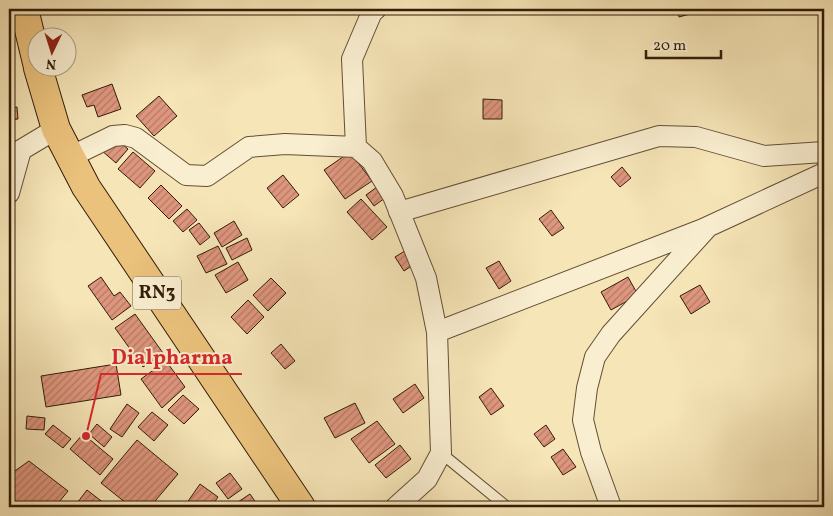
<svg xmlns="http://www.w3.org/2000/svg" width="833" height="516" font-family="Vollkorn,serif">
	<defs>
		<pattern id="building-hatch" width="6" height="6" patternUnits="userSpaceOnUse" patternTransform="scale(1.25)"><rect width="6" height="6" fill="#df967e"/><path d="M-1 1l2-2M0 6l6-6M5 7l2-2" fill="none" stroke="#b57a65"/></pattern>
	</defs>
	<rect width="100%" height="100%" fill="#f6e5b7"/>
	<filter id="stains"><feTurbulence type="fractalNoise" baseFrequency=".004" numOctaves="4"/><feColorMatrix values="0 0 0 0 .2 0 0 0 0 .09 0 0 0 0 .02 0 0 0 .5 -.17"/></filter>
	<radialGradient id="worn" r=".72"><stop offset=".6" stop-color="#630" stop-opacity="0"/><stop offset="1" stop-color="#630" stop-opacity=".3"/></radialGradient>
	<path fill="url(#building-hatch)" stroke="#321c09" d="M677 9H708L679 17Z
		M112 84 121 109 98 117 94 105 87 107 82 95Z
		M159 96 177 116 154 136 136 116Z
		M483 99 502 100V119H483Z
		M17 107 18 119 9 120V108Z
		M112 136 128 149 116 163 101 150Z
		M133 152 155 171 140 188 118 169Z
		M350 152 372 181 345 199 324 170Z
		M622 167 631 178 620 187 611 177Z
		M283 175 299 195 283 208 267 188Z
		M161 185 182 206 169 219 148 198Z
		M377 187 385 198 374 206 366 195Z
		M361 199 387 227 372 240 347 212Z
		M187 209 197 220 183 232 173 221Z
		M551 210 564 228 552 236 539 219Z
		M234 221 242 235 222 247 214 233Z
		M199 223 210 237 200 245 189 230Z
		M247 238 252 250 232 260 226 248Z
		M218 246 227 264 206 273 197 256Z
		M408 249 416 263 404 271 395 257Z
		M499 261 511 281 499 289 486 268Z
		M238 262 248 280 226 293 215 275Z
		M101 277 114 296 120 292 131 306 112 320 88 286Z
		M628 277 638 295 611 310 601 292Z
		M271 278 286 293 268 311 253 295Z
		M700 285 710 302 691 314 680 296Z
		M248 300 264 317 247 334 231 317Z
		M135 314 163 353 143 367 115 328Z
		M281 344 295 361 285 369 271 353Z
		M166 361 185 387 162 408 141 379Z
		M116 364 121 395 46 407 41 376Z
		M415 384 424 398 403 413 393 399Z
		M491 388 504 406 491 415 479 397Z
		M183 395 199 409 184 424 168 410Z
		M355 403 365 423 335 438 324 418Z
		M127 404 139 413 122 437 110 429Z
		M152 412 168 425 154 441 138 427Z
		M27 416 45 418 44 430 26 429Z
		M377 421 395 444 369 463 351 439Z
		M97 424 112 437 104 447 89 434Z
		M53 425 71 439 63 448 45 434Z
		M546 425 555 439 544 447 534 434Z
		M83 434 113 459 100 475 70 449Z
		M137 440 178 474 150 507H131L101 483Z
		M400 445 411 459 386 478 375 465Z
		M563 449 576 467 563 475 551 457Z
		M29 461 68 491 55 507H24L9 496V475Z
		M230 473 242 489 228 499 216 483Z
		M200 484 218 497 211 507H184Z
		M87 490 109 507H74Z
		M250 494 259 507H237L235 504Z"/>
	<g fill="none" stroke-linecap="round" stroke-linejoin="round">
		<defs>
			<path id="service" d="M441 453 507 507"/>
			<path id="minor" d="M356 147 352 59 372 12 376 9
				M70 157 113 136 125 135 136 138 186 175 207 176 249 147 285 144 356 147 372 161 393 196 426 278 437 332 441 453 427 479 396 507
				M9 193 21 150 56 129
				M399 212 659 136 696 137 764 156 824 152
				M437 332 703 229 824 173
				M611 507 591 452 583 420 587 388 595 357 611 334 706 229"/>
			<path id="trunk" d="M24 9 38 67
				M38 68 56 129 86 187 301 507"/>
		</defs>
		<use href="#service" stroke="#634e34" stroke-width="12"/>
		<use href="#minor" stroke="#634e34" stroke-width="22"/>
		<use href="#trunk" stroke="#321c09" stroke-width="30"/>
		<use href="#service" stroke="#f9eed0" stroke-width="10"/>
		<use href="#minor" stroke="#f9eed0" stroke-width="20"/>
		<use href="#trunk" stroke="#ebc27c" stroke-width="28"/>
	</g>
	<g text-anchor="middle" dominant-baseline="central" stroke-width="4" stroke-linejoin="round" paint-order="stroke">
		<rect fill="#f9eed0" stroke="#6e5b45" stroke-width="1" x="133" y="276.5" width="48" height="33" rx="4"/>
		<g font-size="19" font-weight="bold" fill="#321c09">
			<text x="157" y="293">RN3</text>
		</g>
	</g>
	<path fill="none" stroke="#d62828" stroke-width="2" d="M86 436L101 374H242"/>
	<circle fill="#d62828" stroke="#f9eed0" stroke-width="2" cx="86" cy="436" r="5"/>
	<g font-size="21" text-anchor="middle" font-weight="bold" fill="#d62828" stroke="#f9eed0" stroke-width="4" stroke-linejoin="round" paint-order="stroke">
		<text x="172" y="364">Dialpharma</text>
	</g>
	<rect width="833" height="516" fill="none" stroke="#f6e5b7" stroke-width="30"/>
	<rect x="10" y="10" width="813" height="496" fill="none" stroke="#321c09" stroke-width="2.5"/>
	<rect x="15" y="15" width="803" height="486" fill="none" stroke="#321c09"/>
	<g transform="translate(52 52) rotate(184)"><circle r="24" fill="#f9eed0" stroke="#a99a80"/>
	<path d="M0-4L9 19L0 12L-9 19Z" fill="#8f2418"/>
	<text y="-8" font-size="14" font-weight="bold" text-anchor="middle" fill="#321c09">N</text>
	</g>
	<path d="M646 50v8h75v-8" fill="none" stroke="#321c09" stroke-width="2.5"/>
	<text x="653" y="50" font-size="15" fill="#321c09" stroke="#f9eed0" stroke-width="4" paint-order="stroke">20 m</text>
	<rect width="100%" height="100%" filter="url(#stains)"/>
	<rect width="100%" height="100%" fill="url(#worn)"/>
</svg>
